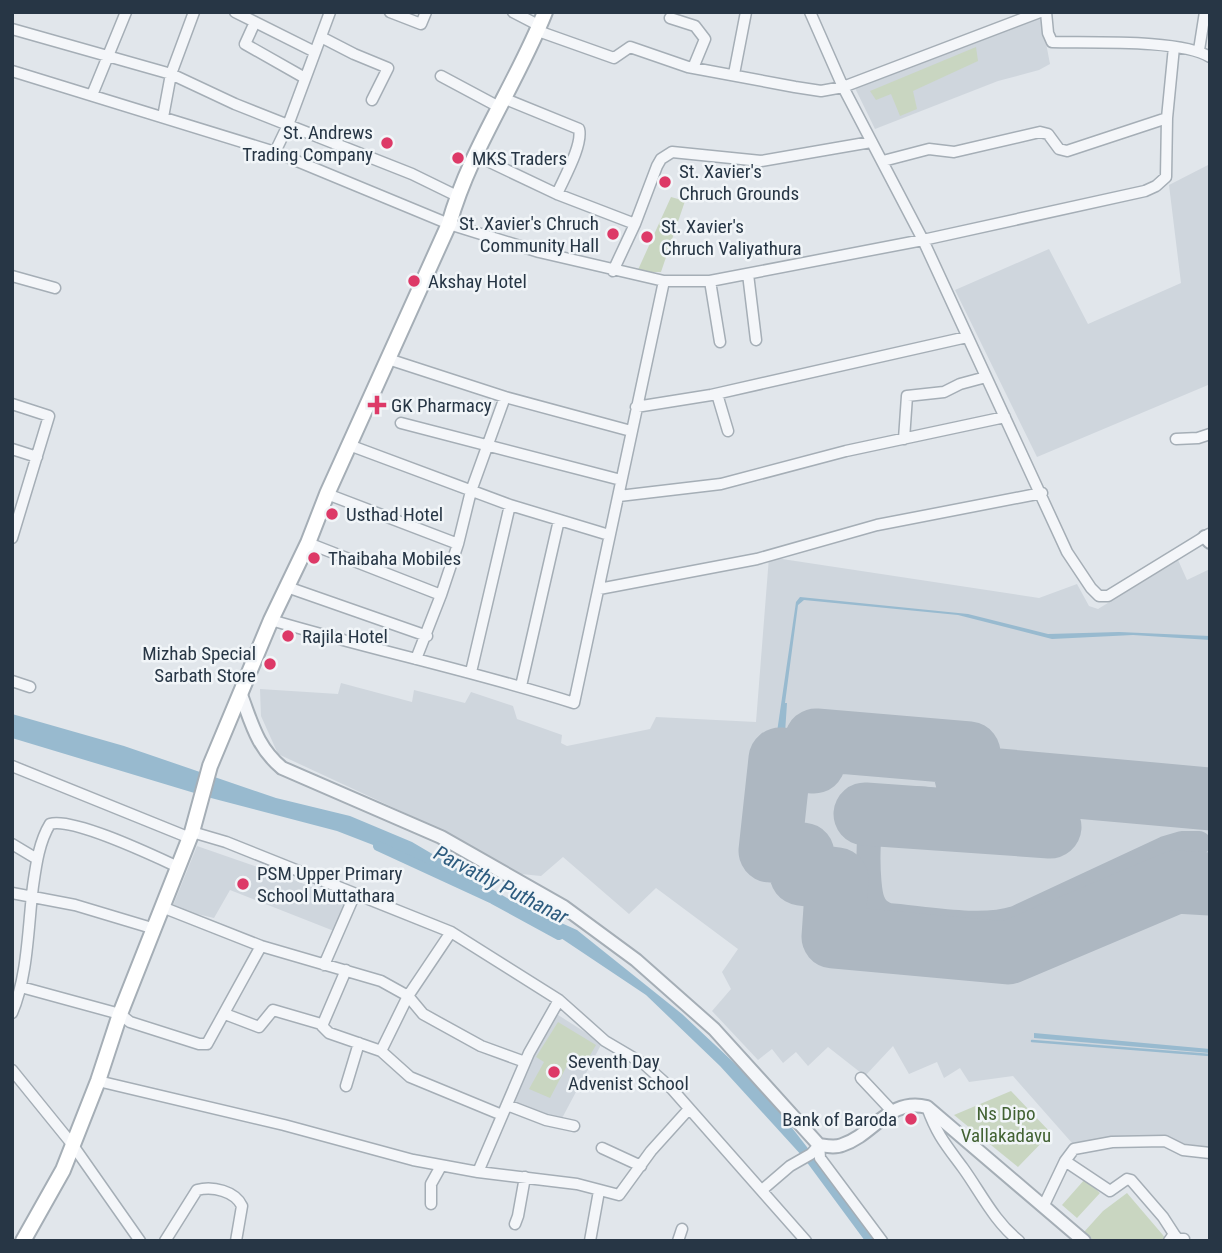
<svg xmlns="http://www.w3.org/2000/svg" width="1222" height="1253" font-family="'Roboto Condensed',sans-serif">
	<rect width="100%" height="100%" fill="#e1e6eb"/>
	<path fill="#cfd6dd" d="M1041 17 1050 64 1039 70 998 81 875 129 855 88Z
		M1210 164V386L1208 385 1037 457 955 290 1049 249 1088 324 1181 283 1169 185Z
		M769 557 1039 598 1077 584 1089 606 1098 609 1178 560 1187 580 1210 569V1148H1187L1169 1136 1072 1143 1013 1076 969 1082 960 1068 944 1078 937 1062 909 1074 893 1046 865 1076 828 1047 808 1066 796 1052 783 1063 772 1049 758 1060 712 1011 731 989 722 972 738 949 656 888 629 914 563 857 541 876 511 873 433 826 278 754 261 716 260 689 338 694 341 683 412 702 414 690 465 703 471 692 513 706 517 719 562 735 561 743 567 746 650 729 656 717 756 722Z
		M197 846 289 878 349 902 334 931 230 890 214 918 172 908Z
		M555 1013 602 1043 560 1122 504 1101Z"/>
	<path fill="#c9d6c1" d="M976 47 978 61 913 91 917 109 900 116 891 94 876 100 870 91Z
		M671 197 685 201 661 272H637Z
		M558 1022 596 1045 585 1064 571 1058 550 1098 529 1089 544 1062 536 1057Z
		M1011 1091 1051 1133 1018 1167 954 1115Z
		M1085 1179 1100 1193 1077 1218 1062 1205Z
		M1127 1193 1168 1241H1094L1084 1232 1103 1211Z"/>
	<path fill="#98bacf" d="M800 597 968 614 1048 634 1119 632 1210 636V640L1133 635 1052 639 958 615 804 600 798 605 785 703H787L785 733 777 732 796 602Z
		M12 714 124 746 276 798 350 816 412 842 512 901 577 930 682 1014 761 1088 880 1241H865L803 1157 720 1066 646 995 528 916 430 867 337 831 211 798 12 738Z
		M1034 1033 1210 1049V1053L1034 1038Z"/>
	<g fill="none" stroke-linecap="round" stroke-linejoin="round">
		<path stroke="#98bacf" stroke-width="2.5" d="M1032 1041 1210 1055"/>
		<path stroke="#98bacf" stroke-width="10" d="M378 846 493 899 559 935"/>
		<path stroke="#adb7c1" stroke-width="24" d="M1021 827C978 820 941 790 895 800 889 802 880 804 876 810 866 823 867 886 873 901 876 909 881 912 888 915 925 918 981 929 1015 918L1165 848 1182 843H1199"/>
		<path stroke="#adb7c1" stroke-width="63" d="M1210 799 966 777 969 753 816 740 814 762 780 759 770 851 803 854 801 874 837 879 833 937 1008 953 1176 882 1210 884
			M865 814 1050 827"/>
		<defs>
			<path id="minor" d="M235 12 315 52
				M390 12 421 24 426 12
				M513 12 540 26
				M810 12 843 87 923 240 1067 552 1091 588 1099 596H1108L1209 534
				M1046 12 1048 33 1052 42C1089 43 1181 39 1210 57
				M670 18 695 26 705 39 693 68
				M255 22 245 44 305 78
				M12 29 171 74 235 104 412 174 457 196
				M538 31 614 58 630 47 688 67 795 87 821 91 843 87 1040 12
				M321 37 354 54 388 68 372 100
				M1199 50 1205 12
				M12 71 275 152 449 224 539 252 664 281H710L923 240 1145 191 1156 186 1166 177 1167 118 1067 151 1059 149 1048 134 1040 132 954 152 929 149 883 161
				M734 74 746 12
				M441 76 499 107
				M92 95 126 12
				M503 98 579 129C583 145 564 178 557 194
				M163 117 171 74 194 12
				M1167 118 1174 47
				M275 152 288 125 330 12
				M475 155 557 194 635 224
				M613 271 635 224 657 166 661 159 672 152 761 161 871 142
				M748 274 756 340
				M12 276 55 288
				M710 281 720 342
				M388 359 505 397 631 431
				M717 394 728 431
				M12 404 49 416 12 538
				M636 407 711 395 967 337
				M401 423 621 480
				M904 439 907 396 944 392 960 384 986 377
				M1176 439 1198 438 1210 434
				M349 445 510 505 609 535
				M12 449 37 457
				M327 494 458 544
				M619 496 721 484 846 451 1005 417
				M308 543 441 595
				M287 587 427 636
				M599 589 757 559 877 525 1042 493
				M271 620C372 650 474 671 574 703L664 281
				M416 659 441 595 458 544 471 491 505 397
				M471 672 510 505
				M12 681 30 687
				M521 686 559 520
				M12 766 190 838
				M192 832 226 842 451 932 559 1000 605 1041 644 1064 672 1089 806 1241
				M12 844 37 859
				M12 893 75 905 155 929
				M162 907 261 946 381 981 408 996 423 1014 481 1046 525 1062
				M451 932 408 996 381 1051 410 1077 502 1115
				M324 965 355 894
				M346 970 322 1026 329 1033 381 1051
				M21 987 120 1014 130 1022 199 1044H207L261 946
				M12 1013C28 976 28 926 33 886 36 865 39 842 50 824 73 817 154 856 178 867
				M225 1014 259 1027 273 1010 321 1024
				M12 1070 72 1144 140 1241
				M861 1078 892 1111
				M98 1081 284 1125 413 1160 478 1172 577 1184 619 1195 651 1151 688 1110
				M346 1086 359 1043
				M507 1105 546 1120 574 1126
				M927 1107C937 1135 946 1145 963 1168 981 1193 994 1221 1019 1241
				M819 1145 820 1158 882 1241
				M602 1148 641 1166
				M1065 1161 1110 1191 1127 1179 1131 1180 1163 1217 1174 1234 1169 1241
				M478 1172 529 1053 559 1000
				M762 1190 790 1166 811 1154 819 1145
				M431 1204V1184L441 1166
				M1044 1205 1065 1161 1074 1149 1112 1142 1165 1141 1183 1150 1210 1153
				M515 1224 518 1216 525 1177
				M1174 1234 1178 1239H1184
				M165 1241 197 1190C213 1186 235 1191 242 1206L236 1241
				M590 1241 599 1191
				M678 1241 682 1229"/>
			<path id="tertiary" d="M1205 537 1210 542
				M241 695C252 724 257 747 282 768L441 837 564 907 636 960 714 1029 819 1145C826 1146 835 1148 842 1145 875 1134 888 1098 927 1107L1084 1241"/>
			<path id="secondary" d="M23 1241 63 1170 98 1081 120 1014 192 832 210 766 271 620 308 543 327 494 449 224C470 149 516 85 545 12"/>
		</defs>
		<use href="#minor" stroke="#a5aeb6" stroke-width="13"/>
		<use href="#tertiary" stroke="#a5aeb6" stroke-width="16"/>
		<use href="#secondary" stroke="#a5aeb6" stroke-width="18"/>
		<use href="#minor" stroke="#f4f6f9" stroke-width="10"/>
		<use href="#tertiary" stroke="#f4f6f9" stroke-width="12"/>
		<use href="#secondary" stroke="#fff" stroke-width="14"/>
	</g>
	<g fill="#dd3967" stroke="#f1f5f8" stroke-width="2.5">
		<circle cx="387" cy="143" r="7"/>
		<circle cx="458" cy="158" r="7"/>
		<circle cx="665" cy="182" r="7"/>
		<circle cx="613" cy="234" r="7"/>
		<circle cx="647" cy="237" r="7"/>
		<circle cx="414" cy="281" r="7"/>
		<path d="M373.5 394.5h7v7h7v7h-7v7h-7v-7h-7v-7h7z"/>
		<circle cx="332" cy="514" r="7"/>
		<circle cx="314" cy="558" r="7"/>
		<circle cx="288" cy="636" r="7"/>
		<circle cx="270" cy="664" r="7"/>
		<circle cx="243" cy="884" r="7"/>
		<circle cx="554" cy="1072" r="7"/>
		<circle cx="911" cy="1119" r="7"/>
	</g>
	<g text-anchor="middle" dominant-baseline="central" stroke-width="5" stroke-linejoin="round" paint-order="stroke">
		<g font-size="19" fill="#273645" stroke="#f1f5f8" text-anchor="start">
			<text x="373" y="132" text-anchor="end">St. Andrews<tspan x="373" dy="22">Trading Company</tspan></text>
			<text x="472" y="158">MKS Traders</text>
			<text x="679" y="171">St. Xavier's<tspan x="679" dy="22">Chruch Grounds</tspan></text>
			<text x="599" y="223" text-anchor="end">St. Xavier's Chruch<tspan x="599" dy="22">Community Hall</tspan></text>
			<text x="661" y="226">St. Xavier's<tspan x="661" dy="22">Chruch Valiyathura</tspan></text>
			<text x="428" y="281">Akshay Hotel</text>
			<text x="391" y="405">GK Pharmacy</text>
			<text x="346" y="514">Usthad Hotel</text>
			<text x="328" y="558">Thaibaha Mobiles</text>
			<text x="302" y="636">Rajila Hotel</text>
			<text x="256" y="653" text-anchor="end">Mizhab Special<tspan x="256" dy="22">Sarbath Store</tspan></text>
			<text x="257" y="873">PSM Upper Primary<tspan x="257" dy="22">School Muttathara</tspan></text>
			<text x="568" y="1061">Seventh Day<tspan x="568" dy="22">Advenist School</tspan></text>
			<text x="897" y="1119" text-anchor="end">Bank of Baroda</text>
		</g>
		<g font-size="19" fill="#426233" stroke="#f1f5f8">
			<text x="1006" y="1113">Ns Dipo<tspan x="1006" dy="22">Vallakadavu</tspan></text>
		</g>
		<g font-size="21" font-style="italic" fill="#2d5b7e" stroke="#f1f5f8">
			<text transform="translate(501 885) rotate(27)">Parvathy Puthanar</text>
		</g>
	</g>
	<rect width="1222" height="1253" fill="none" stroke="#273645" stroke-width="28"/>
</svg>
